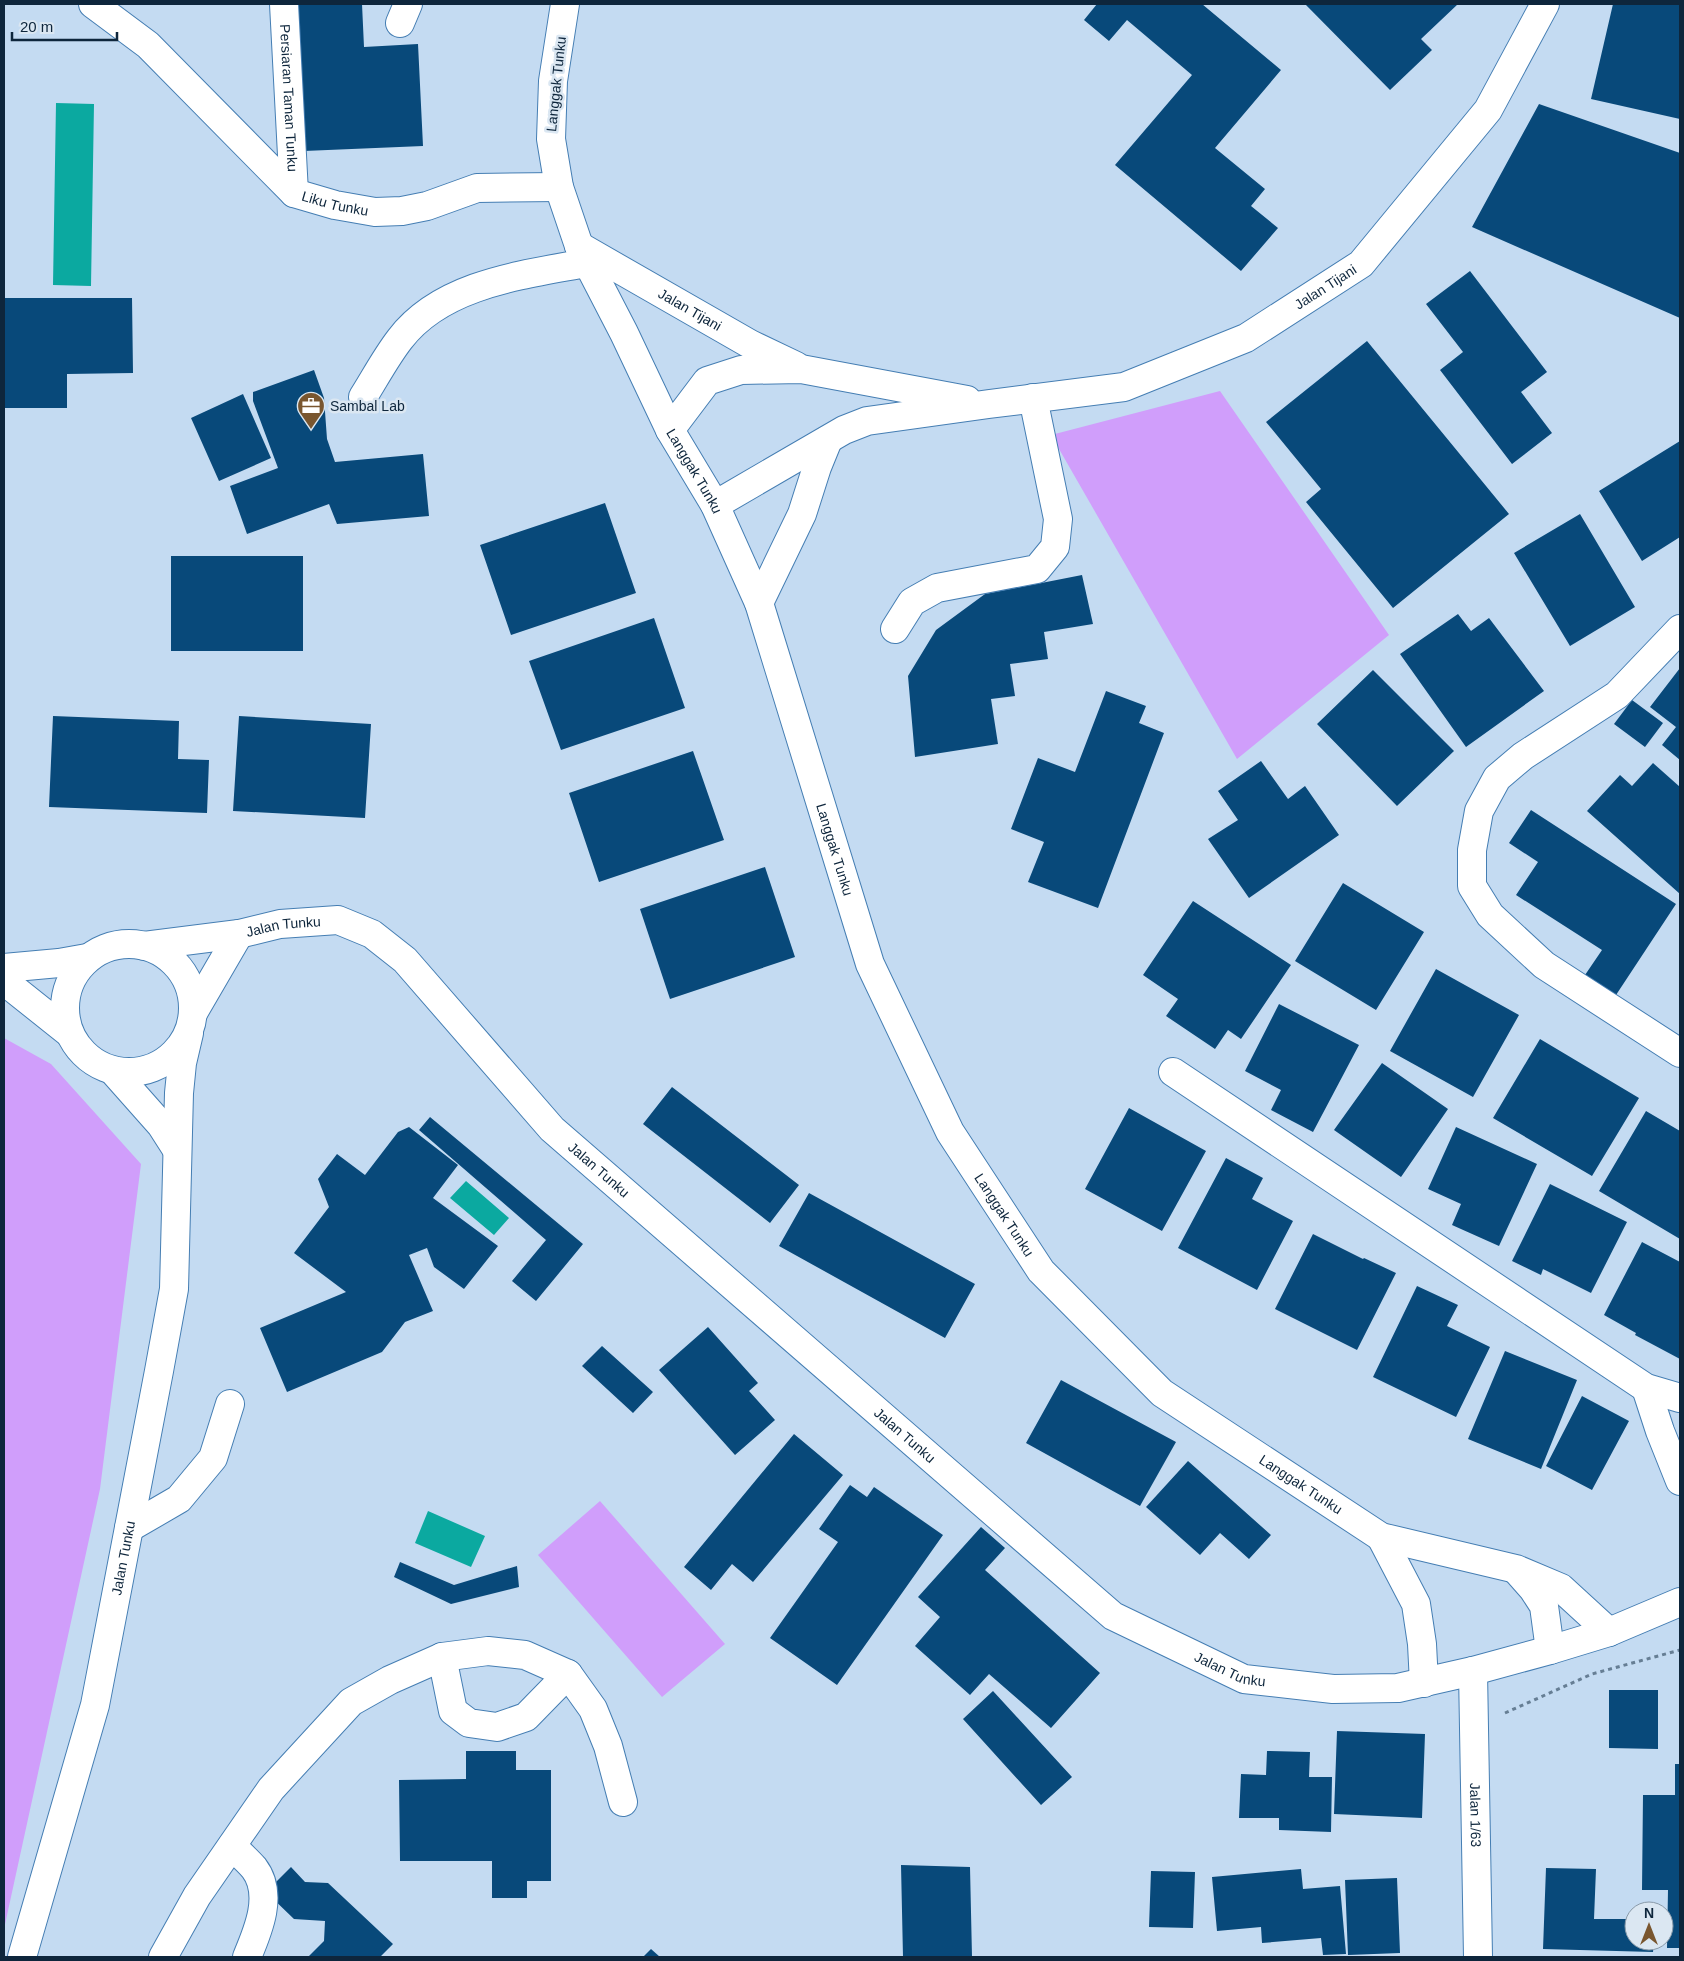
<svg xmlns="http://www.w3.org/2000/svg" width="1684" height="1961" font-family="Arial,sans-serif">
	<rect width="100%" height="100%" fill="#c4dbf2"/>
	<path fill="#d09efb" d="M1220 391 1389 635 1237 759 1051 435Z
		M4 1038 51 1064 141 1164 100 1489 4 1929Z
		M600 1501 725 1644 662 1697 538 1555Z"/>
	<path fill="#0ba9a0" d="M56 103 94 104 91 286 53 285Z
		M466 1181 509 1218 494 1235 450 1198Z
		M428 1511 485 1536 471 1567 415 1543Z"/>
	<path fill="#08497a" d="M297 4H362L364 47 418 44 423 146 304 151Z
		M1097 4H1202L1281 70 1215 148 1265 189 1251 206 1278 228 1241 271 1115 165 1192 75 1127 20 1109 41 1084 20Z
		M1305 4H1458L1421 39 1432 50 1390 90Z
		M1613 4H1680V119L1591 99Z
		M1539 104 1680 153V318L1472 227Z
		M1470 271 1547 372 1521 392 1552 433 1512 464 1440 370 1463 352 1426 304Z
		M4 298H132L133 373 67 374V408H4Z
		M1367 341 1509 514 1393 608 1306 502 1321 489 1266 422Z
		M314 370 324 398 327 439 335 462 423 454 429 516 337 524 329 504 247 534 230 486 278 468 253 401V392Z
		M243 394 271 458 219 481 191 418Z
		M1680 441V537L1642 561 1599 491Z
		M605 503 636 593 511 635 480 545Z
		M1580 514 1635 607 1570 646 1514 553Z
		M171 556H303V651H171Z
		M1082 575 1093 624 1044 632 1048 659 1010 664 1015 696 991 699 998 744 915 757 908 676 936 630 985 594Z
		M1458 614 1471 631 1489 618 1544 691 1466 747 1400 654Z
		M654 618 685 708 561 750 529 661Z
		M1680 668V760L1662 745 1676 727 1650 707Z
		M1373 670 1454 751 1397 806 1317 724Z
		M1106 691 1146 706 1139 723 1164 733 1098 908 1028 882 1044 842 1011 829 1038 758 1075 772Z
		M1632 700 1663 723 1645 747 1614 724Z
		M53 716 179 721 178 759 209 760 207 813 49 807Z
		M239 716 371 724 365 818 233 811Z
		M693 751 724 840 599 882 569 793Z
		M1261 761 1288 799 1305 786 1339 835 1249 898 1208 839 1238 820 1218 791Z
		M1653 763 1680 787V894L1587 811 1620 775 1632 786Z
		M1531 810 1676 904 1616 995 1585 975 1602 950 1516 895 1538 862 1509 843Z
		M765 867 795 957 670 999 640 909Z
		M1343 883 1424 932 1376 1010 1295 961Z
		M1193 901 1291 965 1241 1039 1228 1030 1215 1049 1166 1016 1178 999 1143 975Z
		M1436 969 1519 1015 1473 1097 1390 1051Z
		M1279 1004 1359 1045 1313 1132 1271 1110 1281 1090 1245 1071Z
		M1540 1039 1639 1098 1592 1176 1493 1118Z
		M1382 1063 1448 1109 1401 1177 1334 1130Z
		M672 1087 799 1185 770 1223 643 1124Z
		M1129 1108 1206 1151 1162 1231 1085 1189Z
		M1646 1111 1680 1131V1239L1599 1191Z
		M430 1117 583 1244 536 1301 512 1281 546 1240 419 1130Z
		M409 1127 458 1165 433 1198 498 1246 464 1289 434 1267 427 1248 409 1255 433 1311 405 1322 382 1352 287 1392 260 1328 346 1292 294 1253 329 1207 318 1179 337 1154 365 1175 398 1132Z
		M1456 1127 1537 1164 1499 1246 1452 1225 1461 1204 1428 1189Z
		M1226 1158 1263 1178 1252 1199 1293 1221 1257 1290 1178 1248Z
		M1550 1184 1627 1222 1591 1293 1543 1269 1541 1275 1512 1261Z
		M809 1193 975 1284 945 1338 779 1246Z
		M1313 1234 1363 1259 1364 1258 1396 1273 1357 1350 1275 1309Z
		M1642 1242 1680 1262V1359L1635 1335 1636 1333 1604 1315Z
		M1417 1286 1458 1305 1447 1326 1490 1347 1456 1417 1373 1377Z
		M708 1327 758 1383 749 1391 775 1420 735 1455 659 1370Z
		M602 1346 653 1392 633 1413 582 1366Z
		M1505 1351 1577 1380 1541 1469 1468 1439Z
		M1061 1380 1176 1442 1140 1506 1026 1443Z
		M1582 1396 1629 1421 1592 1490 1546 1466Z
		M794 1434 843 1475 753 1582 732 1564 711 1590 684 1567Z
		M1188 1461 1271 1535 1249 1559 1220 1533 1200 1555 1146 1507Z
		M850 1485 867 1497 874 1487 943 1535 837 1685 770 1638 838 1542 819 1529Z
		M981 1527 1005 1548 985 1570 1100 1673 1051 1728 989 1674 970 1695 915 1646 940 1617 918 1597Z
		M400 1562 454 1585 517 1566 519 1587 451 1604 394 1577Z
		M1609 1690H1658V1749L1609 1748Z
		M993 1691 1072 1777 1041 1805 963 1719Z
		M1337 1731 1425 1734 1422 1818 1334 1814Z
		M466 1751H516V1770H551V1881H527V1898H492V1861H400L399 1780 466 1779Z
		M1267 1751 1310 1752 1309 1777H1332L1331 1832 1279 1830V1818H1239L1241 1774 1266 1775Z
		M1675 1764H1680V1948H1667L1668 1890H1642L1643 1795H1675Z
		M901 1865 970 1867 972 1957H903Z
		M291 1867 305 1882 328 1883 393 1944 380 1957H308L324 1941 325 1921 294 1919 266 1892Z
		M1546 1868 1596 1869 1594 1919H1634V1941H1654L1653 1952 1543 1949Z
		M1301 1869 1303 1889 1340 1886 1346 1954 1323 1955 1321 1938 1262 1943 1261 1927 1217 1931 1212 1877Z
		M1151 1871 1195 1872 1193 1928 1149 1927Z
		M1397 1878 1400 1953 1348 1955 1345 1880Z
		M651 1949 660 1957H643Z"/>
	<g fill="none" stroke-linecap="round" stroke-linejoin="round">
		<defs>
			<g id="minor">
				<path id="s1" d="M93 4 148 45 294 193 335 205 375 212 402 211 427 206 477 188 559 187"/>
				<path id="s2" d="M284 4 294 193"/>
				<path id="s3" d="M565 4 553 81 551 139 559 187 579 246 624 333 670 430 715 505 759 603 870 964 950 1132 1041 1271 1162 1393 1381 1537 1516 1569 1561 1588 1609 1632"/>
				<path d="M400 23 408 4"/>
				<path id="s4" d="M579 246 750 344 796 366"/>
				<path d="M363 397C375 378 386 357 400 339 442 284 522 275 586 263"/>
				<path d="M670 430 707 381 741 370 801 369 967 400"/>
				<path id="s5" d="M715 505 844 430 867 421 989 404 1124 387 1246 338 1361 264 1488 110 1545 4"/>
				<path d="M759 603 802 514 817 467 828 440"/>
				<path d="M895 629 912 602 937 588 1037 569 1055 547 1058 519 1033 398"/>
				<path d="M1680 629 1617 695 1523 756 1497 778 1479 811 1472 850V886L1490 915 1544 965 1680 1053"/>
				<circle cx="129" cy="1008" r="64"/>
				<path id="s6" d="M144 946 239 934 280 924 338 920 372 934 405 960 552 1129 1113 1616 1244 1679 1333 1689 1398 1688 1473 1671 1550 1650 1609 1632 1680 1602"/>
				<path d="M4 968 59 963 87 958"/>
				<path d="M4 981 68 1032"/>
				<path d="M193 1013 239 934"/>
				<path d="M114 1072 161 1125 177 1150"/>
				<path d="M1173 1072 1646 1388 1680 1398"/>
				<path d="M1646 1388 1660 1431 1680 1481"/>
				<path d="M129 1528 179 1499 213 1458 230 1404"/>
				<path d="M1381 1537 1416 1604 1422 1644 1424 1683"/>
				<path d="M1518 1572 1533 1589 1544 1606 1550 1650"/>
				<path d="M442 1657 453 1711 469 1723 497 1727 526 1717 568 1674"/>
				<path id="s7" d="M1473 1671 1478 1957"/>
				<path d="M232 1846C239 1853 247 1860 254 1868 274 1894 258 1931 247 1957"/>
				<path id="s8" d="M22 1957 95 1705 159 1371 174 1289 179 1093 182 1063 189 1033"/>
				<path d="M163 1957 197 1896 271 1789 351 1702 390 1680 442 1657 488 1651 525 1655 568 1674 593 1709 608 1746 623 1802"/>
			</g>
		</defs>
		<use href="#minor" stroke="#457eb3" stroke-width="30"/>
		<path stroke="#667e94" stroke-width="3" stroke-dasharray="4 4" stroke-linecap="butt" d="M1505 1713 1592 1674 1680 1650"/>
		<use href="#minor" stroke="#fff" stroke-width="28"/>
	</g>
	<defs>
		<symbol id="office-pin" viewBox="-11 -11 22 30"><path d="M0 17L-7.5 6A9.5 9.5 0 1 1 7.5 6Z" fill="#79562f" stroke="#dbe7f2"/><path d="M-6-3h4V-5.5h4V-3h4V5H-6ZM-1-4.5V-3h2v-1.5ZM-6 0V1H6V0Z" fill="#fff"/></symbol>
	</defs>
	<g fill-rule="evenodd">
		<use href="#office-pin" x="295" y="390" width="32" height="43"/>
	</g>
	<g text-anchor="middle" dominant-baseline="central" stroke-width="5" stroke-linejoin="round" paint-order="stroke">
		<g font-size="14" fill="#0e263c" stroke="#dbe7f2">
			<text transform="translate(556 84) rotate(-84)">Langgak Tunku</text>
			<text stroke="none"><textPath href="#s2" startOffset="94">Persiaran Taman Tunku</textPath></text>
			<text stroke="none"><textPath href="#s1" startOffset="319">Liku Tunku</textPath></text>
			<text stroke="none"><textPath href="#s5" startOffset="659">Jalan Tijani</textPath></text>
			<text stroke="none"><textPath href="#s4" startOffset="128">Jalan Tijani</textPath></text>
			<text stroke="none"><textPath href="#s3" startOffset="500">Langgak Tunku</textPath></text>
			<text stroke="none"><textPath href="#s3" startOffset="905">Langgak Tunku</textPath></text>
			<text stroke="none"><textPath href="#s6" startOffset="141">Jalan Tunku</textPath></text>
			<text stroke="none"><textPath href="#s6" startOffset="561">Jalan Tunku</textPath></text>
			<text stroke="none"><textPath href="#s3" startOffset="1310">Langgak Tunku</textPath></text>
			<text stroke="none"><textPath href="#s6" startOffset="966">Jalan Tunku</textPath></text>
			<text stroke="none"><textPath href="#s3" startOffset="1715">Langgak Tunku</textPath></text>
			<text stroke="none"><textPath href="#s8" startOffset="412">Jalan Tunku</textPath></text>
			<text stroke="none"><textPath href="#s6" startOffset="1371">Jalan Tunku</textPath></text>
			<text stroke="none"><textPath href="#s7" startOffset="144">Jalan 1/63</textPath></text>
		</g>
		<g font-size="14" fill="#0e263c" stroke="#dbe7f2" text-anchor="start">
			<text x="330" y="406">Sambal Lab</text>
		</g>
	</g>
	<rect width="1684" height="1961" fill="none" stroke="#0e263c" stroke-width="10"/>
	<g transform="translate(1649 1926)"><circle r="24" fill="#dbe7f2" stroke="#899aa9"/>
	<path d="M0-4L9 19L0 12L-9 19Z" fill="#79562f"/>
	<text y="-8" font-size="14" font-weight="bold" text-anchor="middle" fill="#0e263c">N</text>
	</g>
	<path d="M12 32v8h105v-8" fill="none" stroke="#0e263c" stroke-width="2.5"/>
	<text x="20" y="32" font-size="15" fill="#0e263c" stroke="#dbe7f2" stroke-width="4" paint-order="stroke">20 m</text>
</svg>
